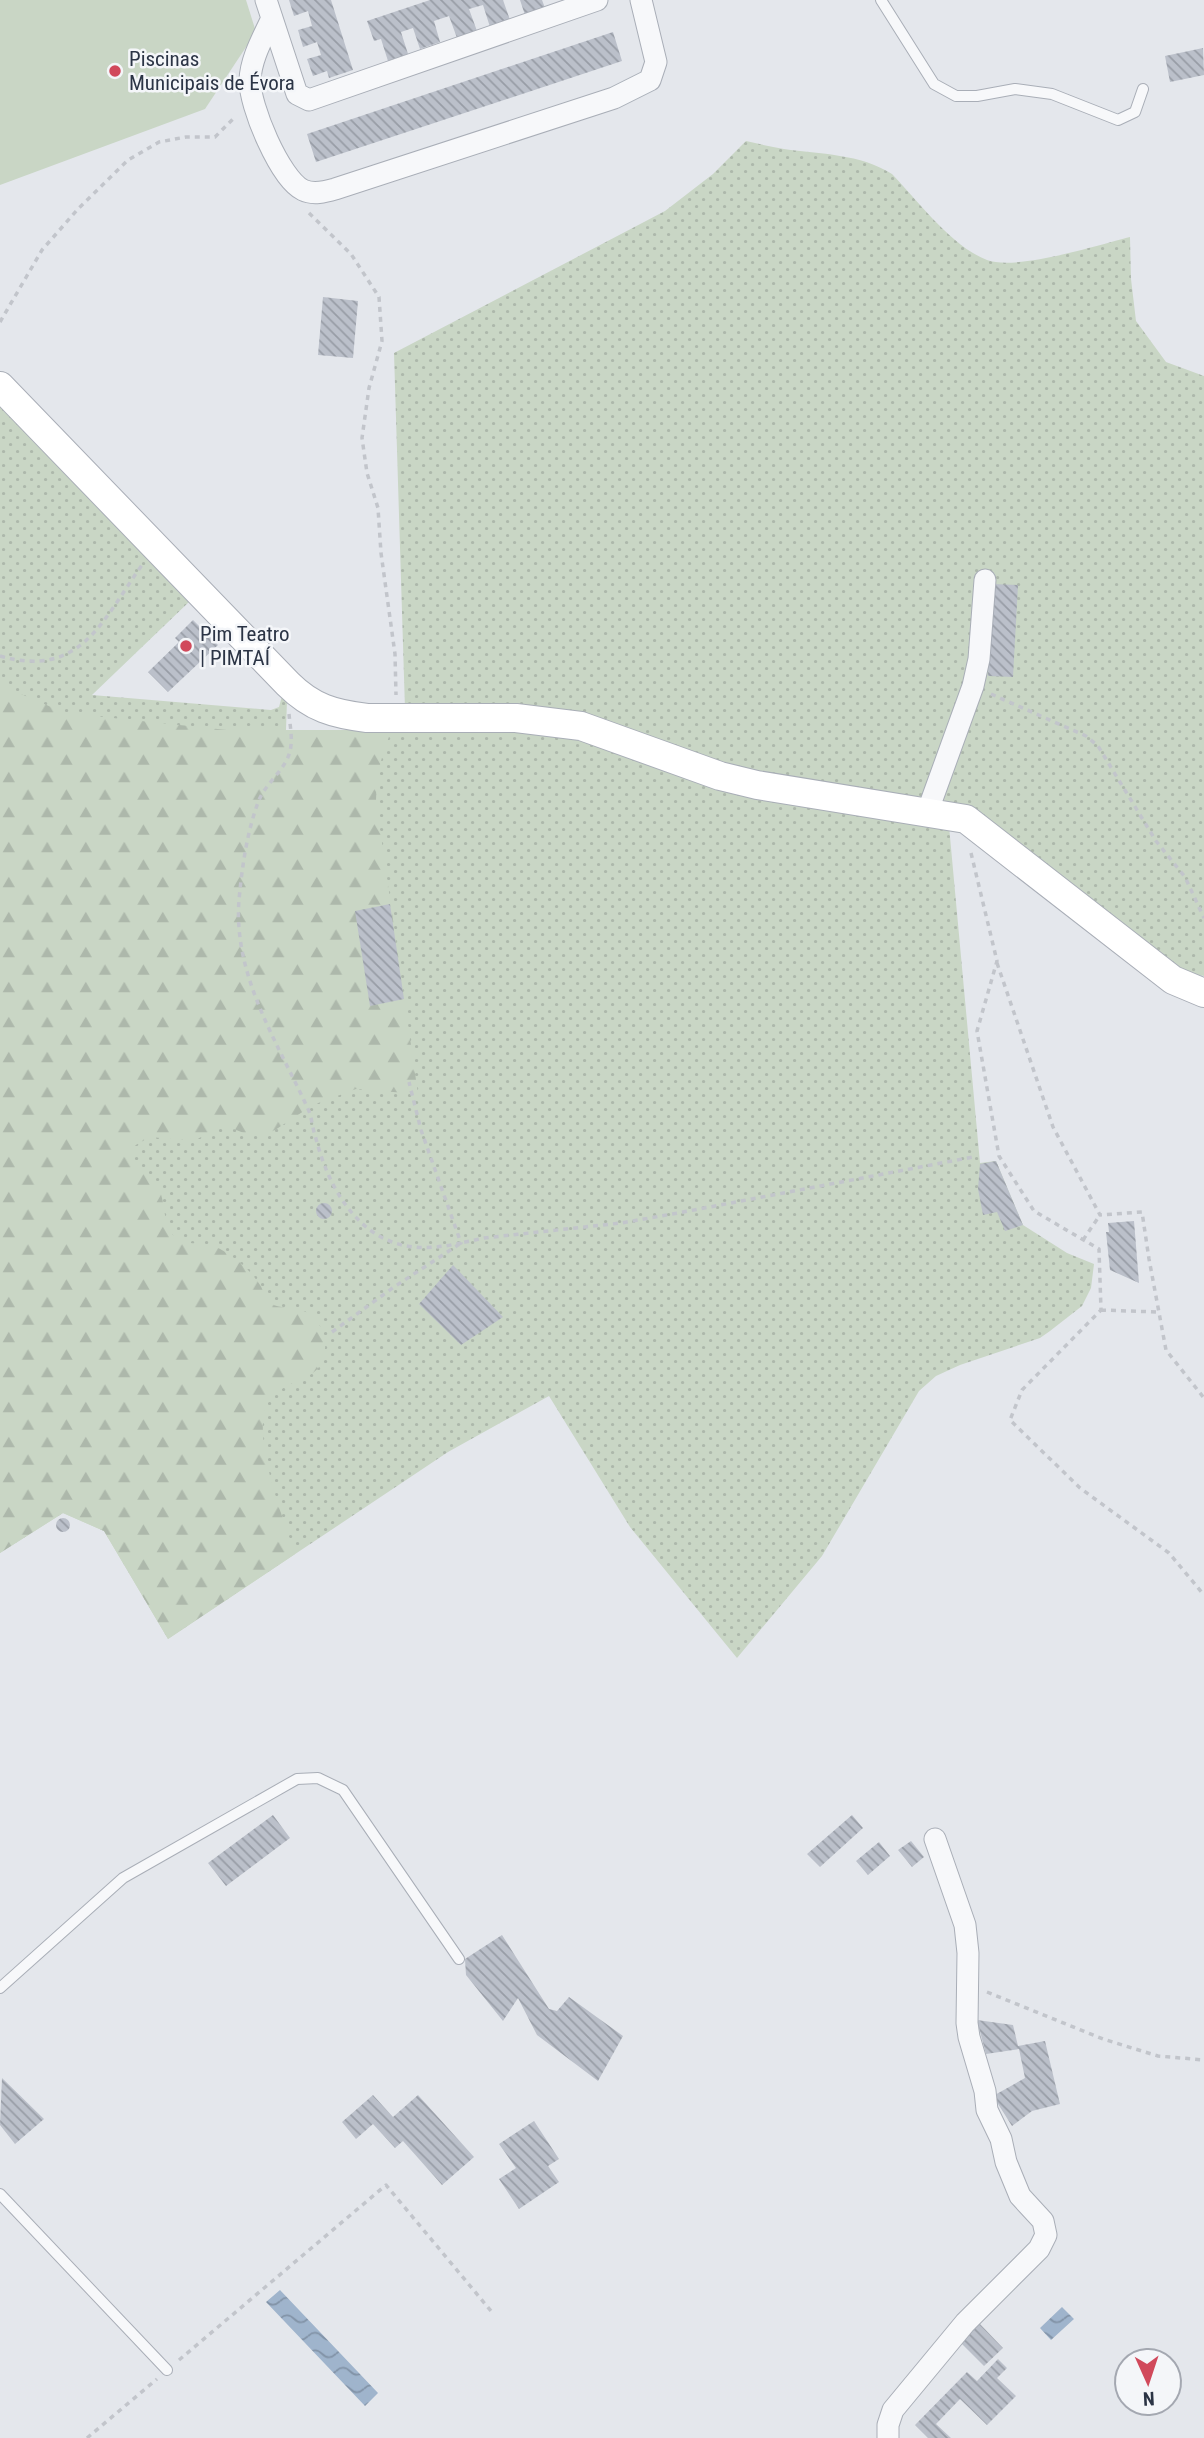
<svg xmlns="http://www.w3.org/2000/svg" width="1204" height="2438" font-family="'Roboto Condensed',sans-serif">
	<defs>
		<pattern id="grass-dots" width="8" height="8" patternUnits="userSpaceOnUse" patternTransform="scale(1.75)"><rect width="8" height="8" fill="#c9d6c5"/><path d="M2 2h.1M6 6h.1" fill="none" stroke="#adb8ab" stroke-width="1.8" stroke-linecap="round"/></pattern>
		<pattern id="forest-firs" width="22" height="20" patternUnits="userSpaceOnUse" patternTransform="scale(1.75)"><rect width="22" height="20" fill="#c9d6c5"/><path d="M5 1l3.5 6h-7zM16 11l3.5 6h-7z" fill="#adb8ab"/></pattern>
		<pattern id="water-waves" width="16" height="10" patternUnits="userSpaceOnUse" patternTransform="scale(1.75)"><rect width="16" height="10" fill="#9fb4cc"/><path d="M0 5q4-4 8 0t8 0" fill="none" stroke="#8293a7"/></pattern>
		<pattern id="building-back-hatch" width="6" height="6" patternUnits="userSpaceOnUse" patternTransform="scale(1.75)"><rect width="6" height="6" fill="#bbc0ca"/><path d="M-1 5l2 2M0 0l6 6M5-1l2 2" fill="none" stroke="#989da6"/></pattern>
	</defs>
	<rect width="100%" height="100%" fill="#e4e7ec"/>
	<path fill="url(#grass-dots)" fill-rule="evenodd" d="M746 141C759 144 772 147 784 149 820 154 861 154 892 174 919 202 951 246 987 260 1017 271 1098 245 1130 237L1131 279 1136 321 1166 362 1204 376V976L1174 970 945 806 944 799 925 795 923 801 803 785 671 752 405 709 394 353 665 211 713 174Z
		M0 400 287 700 286 730H490L564 735 949 826 980 1163 996 1161 1023 1225 1067 1253 1094 1264 1091 1288 1082 1306 1050 1331 1040 1338 960 1365 936 1376 919 1391 822 1556 737 1658 630 1527 549 1396 448 1452 168 1639 104 1531 63 1513 0 1553ZM190 601 282 696 279 707 271 710 92 695Z"/>
	<path fill="url(#forest-firs)" d="M0 685 65 713 227 730H392C382 751 376 777 376 801L418 1094 356 1089 313 1105 275 1130 266 1134 251 1136 229 1127 220 1128 193 1141 150 1137 134 1146 131 1157 133 1167C142 1172 153 1178 158 1187 167 1203 161 1229 179 1240 190 1246 204 1241 216 1247 231 1254 251 1270 260 1285 264 1291 264 1298 270 1303 281 1310 295 1306 306 1312 325 1322 331 1350 319 1367 308 1383 270 1382 264 1414 257 1452 283 1517 295 1554L168 1639 104 1531 63 1513 0 1553Z"/>
	<path fill="#c9d6c5" d="M0 0H246L256 32 205 109 0 185Z"/>
	<path fill="url(#water-waves)" d="M280 2290 378 2393 365 2406 266 2302Z
		M1062 2307 1074 2319 1051 2340 1040 2328Z"/>
	<path fill="url(#building-back-hatch)" d="M289 0H331L353 70 329 78 327 71 313 76 307 59 321 55 317 42 303 47 298 30 312 26 308 11 294 16Z
		M430 0H503L510 20 490 27 483 5 469 9 477 31 457 38 449 16 434 21 440 42 420 49 413 28 401 32 408 54 388 61 381 39 374 41 367 21Z
		M520 0H542L545 8 525 15Z
		M613 32 622 61 316 162 307 134Z
		M1203 48 1204 75 1170 82 1165 56Z
		M323 297 358 301 353 358 318 355Z
		M992 584 1018 585 1013 677 988 676Z
		M193 620 218 645 168 692 148 672 179 642 175 638Z
		M390 904 404 999 370 1006 355 911Z
		M996 1161 1023 1225 1005 1231 997 1212 983 1215 978 1189 980 1164Z
		M316 1211a8 8 0 1 1 16 0a8 8 0 1 1-16 0Z
		M1134 1221 1139 1283 1110 1270 1106 1232H1109L1108 1223Z
		M453 1265 503 1317 461 1345 419 1304Z
		M56 1525a7 7 0 1 1 14 0a7 7 0 1 1-14 0Z
		M273 1815 290 1838 226 1886 208 1863Z
		M852 1815 863 1828 820 1867 807 1854Z
		M911 1841 924 1857 912 1867 898 1850Z
		M879 1842 890 1856 868 1875 856 1861Z
		M502 1935 549 2009 557 2011 569 1997 623 2036 598 2081 537 2035 518 1998 503 2021 466 1975 465 1959Z
		M977 2020 1013 2025 1018 2046 1045 2041 1060 2104 1032 2111 1012 2126 993 2096 1025 2078 1019 2049 986 2054Z
		M2 2078 44 2119 15 2144 0 2125Z
		M373 2095 393 2117 418 2095 474 2157 442 2185 403 2141 395 2148 373 2124 356 2139 342 2122Z
		M534 2121 559 2159 548 2166 559 2182 519 2209 499 2179 516 2168 499 2144Z
		M978 2322 1003 2348 984 2366 958 2340Z
		M998 2359 1007 2368 997 2378 1016 2396 987 2425 960 2399 936 2424 951 2438H928L915 2425 967 2372 977 2381Z"/>
	<g fill="none" stroke-linecap="round" stroke-linejoin="round">
		<defs>
			<path id="lane" d="M881 0 934 84 956 96H977L1015 89 1052 94 1118 120 1135 112 1143 89
				M0 1988 123 1878 297 1779 318 1778 343 1790 459 1959
				M0 2194 167 2370"/>
			<path id="street" d="M266 0 297 94 309 100 597 0
				M272 18C263 38 251 58 250 80 249 105 280 179 303 190 313 195 325 192 335 189L614 98 650 80 656 62 641 0
				M927 813 973 686 979 659 985 580
				M888 2438V2425L893 2410 965 2323 1039 2249 1046 2235 1043 2221 1020 2196 1006 2162 1001 2139 987 2110 985 2091 969 2037 967 2023 968 1953 965 1925 935 1839"/>
			<path id="secondary" d="M0 386 288 684C312 708 334 714 367 718H516L581 726 720 776 757 785 966 819 1173 980 1204 993"/>
		</defs>
		<use href="#lane" stroke="#a9aeb7" stroke-width="12"/>
		<use href="#street" stroke="#a9aeb7" stroke-width="23"/>
		<use href="#secondary" stroke="#a9aeb7" stroke-width="30"/>
		<path stroke="#c2c5cb" stroke-width="3.5" stroke-dasharray="5 5" stroke-linecap="butt" d="M309 213 351 254 379 297 382 341 369 388 362 438 367 473 378 508 381 553 395 654 396 695
			M0 322 42 250 78 209 128 160 159 142 186 137H215L236 116
			M0 656C81 679 102 621 142 565
			M991 694 1086 736 1098 746 1156 841 1185 877 1204 918
			M289 714C290 726 293 739 290 751 286 769 266 783 259 800 247 831 242 867 239 900 233 976 278 1043 308 1109 312 1117 312 1127 315 1135 324 1171 340 1207 370 1230 399 1251 428 1250 461 1243L421 1130 409 1082
			M971 853 997 961 977 1031 999 1156 1034 1211 1099 1249 1101 1310 1022 1390 1010 1420 1080 1488 1169 1553 1204 1595
			M997 963 1053 1127 1100 1215 1142 1212 1149 1259 1166 1350 1204 1398
			M1083 1240 1100 1215
			M1101 1310 1158 1312
			M332 1332 394 1287 461 1243 484 1238 621 1223 678 1213 973 1157
			M987 1992 1103 2039 1158 2056 1204 2060
			M179 2360 386 2185 491 2311
			M87 2438 157 2379"/>
		<use href="#lane" stroke="#f7f8fa" stroke-width="10"/>
		<use href="#street" stroke="#f7f8fa" stroke-width="21"/>
		<use href="#secondary" stroke="#fff" stroke-width="28"/>
	</g>
	<g fill="#d1495b" stroke="#f4f6f9" stroke-width="2.5">
		<circle cx="115" cy="71" r="7"/>
		<circle cx="186" cy="646" r="7"/>
	</g>
	<g text-anchor="middle" dominant-baseline="central" stroke-width="5" stroke-linejoin="round" paint-order="stroke">
		<g font-size="21" fill="#2b3445" stroke="#f4f6f9" text-anchor="start">
			<text x="129" y="59">Piscinas<tspan x="129" dy="24">Municipais de Évora</tspan></text>
			<text x="200" y="634">Pim Teatro<tspan x="200" dy="24">| PIMTAÍ</tspan></text>
		</g>
	</g>
	<g transform="translate(1148 2382) rotate(177)"><circle r="33" fill="#f4f6f9" stroke="#a4a8b1" stroke-width="2"/>
	<path d="M0-5L12 26L0 18L-12 26Z" fill="#d1495b"/>
	<text y="-10" font-size="19" font-weight="bold" text-anchor="middle" fill="#2b3445">N</text>
	</g>
</svg>
